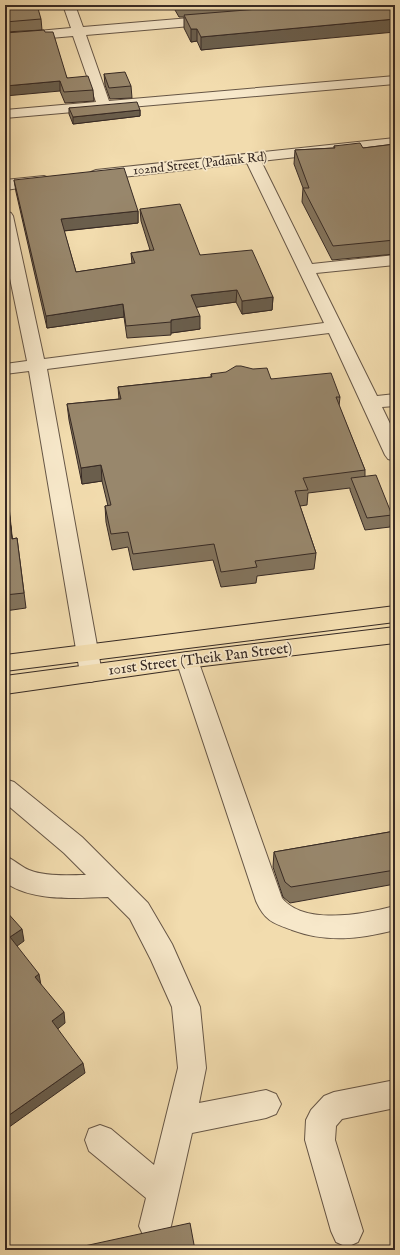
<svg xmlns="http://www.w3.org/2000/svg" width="400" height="1255" font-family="'IM FELL English',serif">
	<rect width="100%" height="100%" fill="#f2dcae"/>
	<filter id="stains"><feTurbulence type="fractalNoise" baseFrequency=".005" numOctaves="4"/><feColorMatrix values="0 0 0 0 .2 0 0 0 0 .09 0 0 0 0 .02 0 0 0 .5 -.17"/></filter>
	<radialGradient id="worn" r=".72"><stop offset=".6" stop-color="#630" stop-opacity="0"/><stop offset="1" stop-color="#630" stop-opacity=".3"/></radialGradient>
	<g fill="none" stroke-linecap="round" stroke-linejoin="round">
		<defs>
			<path id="minor" d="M63 5H75L83 27 214 16 218 17 220 20 218 23 214 24 86 35 109 101 395 76V84L5 118V110L96 102 73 36 5 42V34L71 28Z
				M395 138V146L261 161 312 264 395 255V265L316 273 377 396 395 394V406L382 407 395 434V461L388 459 385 455 329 333 47 369 102 673 99 679 91 682 83 679 80 673 29 371 5 374V364L27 361 5 254V211L11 213 13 216 44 359 324 323 247 163 96 180 91 178 88 175 91 172 96 170Z
				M44 176 49 178 52 181 49 184 5 190V180Z
				M187 652 195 654 198 660 282 898C304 926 365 914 395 906V930C360 939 327 943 292 930 273 923 265 921 256 901L176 660 179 654Z
				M5 779 14 782 82 837 148 903 172 944 200 1007 206 1068 199 1103 266 1090 276 1094 281 1104 276 1114 266 1118 192 1133 171 1226 166 1237 155 1242 144 1237 139 1226 146 1198 89 1151 85 1140 89 1129 100 1125 111 1129 154 1165 178 1068 172 1007 151 960 130 919 108 897C77 898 31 902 5 882V856C15 860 21 867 29 870 46 877 69 875 86 875L64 853 5 803Z
				M395 1080V1108L342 1119 336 1126 335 1140 363 1231 358 1242 347 1247 336 1242 331 1231 305 1140 306 1120 311 1110 324 1096 334 1092Z"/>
			<path id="major" d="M395 606V622L5 671V655Z
				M395 627V643L187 668 5 694V676L187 652Z"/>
		</defs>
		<use href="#minor" stroke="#665646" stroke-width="2"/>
		<use href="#major" stroke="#372a24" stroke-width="2"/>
		<use href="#minor" fill="#f7e8ca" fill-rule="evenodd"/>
		<use href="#major" fill="#f2dcae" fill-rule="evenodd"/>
	</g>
	<path fill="#83745d" stroke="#372a24" d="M5 5 41 19 42 30 5 32Z
		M175 5H388L235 46 201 50 197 41 191 42 184 28V17H179L175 10Z
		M45 32 67 78 93 90 94 101 65 103 60 91Z
		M104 74 131 86 132 98 110 99 105 85Z
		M69 108 140 110V116L73 124 69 114Z
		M395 144V254L332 260 302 202 303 188 294 164 295 150 334 148V146L363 148Z
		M14 180 138 211V223L64 231 76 272 132 264 131 253 150 250 141 221 140 209 200 255 273 297 272 310 242 314 236 302 196 307 200 329 171 333V335L127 338 124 317 47 328 16 192Z
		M211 374 271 379 340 397 339 406 365 470V476L392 515 390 527 365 530 350 490V488L308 493 307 505 300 506 316 553 314 569 257 576 256 583 221 587 213 560 133 570 128 547 112 550 106 522 105 506H108L102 481 82 484 69 420 67 404 119 399 118 387 211 377Z
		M5 471 12 539 17 538 26 608 5 611Z
		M395 831V884L290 903 283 897 273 867 274 852Z"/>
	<path fill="#6a5e4c" stroke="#372a24" d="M395 19V32L201 50V37Z
		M191 29H197V41L191 42Z
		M60 81V91L5 96V86Z
		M140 110V116L73 124V117Z
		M138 211V223L62 231 61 219Z
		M237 290 236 302 191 308V295Z
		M273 297 272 310 242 314V301Z
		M123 304 124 317 47 328 46 316Z
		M200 316V329L171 333V320Z
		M101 465 102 481 82 484 81 468Z
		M5 471 6 477 14 555 12 539Z
		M22 929 24 941 13 949 10 937Z
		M39 974 41 985 35 977Z
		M64 1012 65 1023 54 1032 52 1021Z
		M83 1063 85 1073 5 1130V1118Z"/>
	<path fill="#98876c" stroke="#372a24" d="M5 5H37L41 19 5 22Z
		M308 5H388L395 13V19L201 37 197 29H191L184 15Z
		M44 30 45 32H53L67 78 88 76 93 90 64 92 60 81 5 86V33Z
		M125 72 131 86 109 88 104 74Z
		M137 102 140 110 73 117 69 108Z
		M360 143 363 148 395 144V240L333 246 303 188H309L295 150 335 148 334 146Z
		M124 168 138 211 61 219 76 272 135 263 131 253 154 250 140 209 180 204 200 255 252 250 273 297 242 301 237 290 191 295 200 316 171 320V322L126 326 123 304 46 316 14 180Z
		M236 366H241L253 369 267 368 271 379 331 373 340 397H336L365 470 303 478 308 490 295 491 316 553 255 561 257 567 221 572 214 544 133 554 128 532 111 534 105 506 111 505 101 465 81 468 67 404 121 399 118 387 212 377 211 374 226 372Z
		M5 474 12 539 17 538 24 593 5 595Z
		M376 475 392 515 367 518 351 478Z
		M395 831V870L291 887 285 882 274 852Z
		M5 910 22 929 10 937 39 974 35 977 64 1012 52 1021 83 1063 5 1118Z
		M190 1223 195 1250H66Z"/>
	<g text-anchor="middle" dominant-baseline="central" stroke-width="3.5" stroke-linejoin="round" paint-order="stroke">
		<g font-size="13" fill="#372a24" stroke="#f7e8ca">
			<text transform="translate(200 164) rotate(-6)">102nd Street (Padauk Rd)</text>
		</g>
		<g font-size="15" fill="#372a24" stroke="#f7e8ca">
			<text transform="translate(200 659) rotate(-7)">101st Street (Theik Pan Street)</text>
		</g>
	</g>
	<rect width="400" height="1255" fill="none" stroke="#f2dcae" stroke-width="20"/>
	<rect x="6" y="6" width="388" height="1243" fill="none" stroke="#372a24" stroke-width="2"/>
	<rect x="10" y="10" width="380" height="1235" fill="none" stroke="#372a24"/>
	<rect width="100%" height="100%" filter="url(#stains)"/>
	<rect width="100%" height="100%" fill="url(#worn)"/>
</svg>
